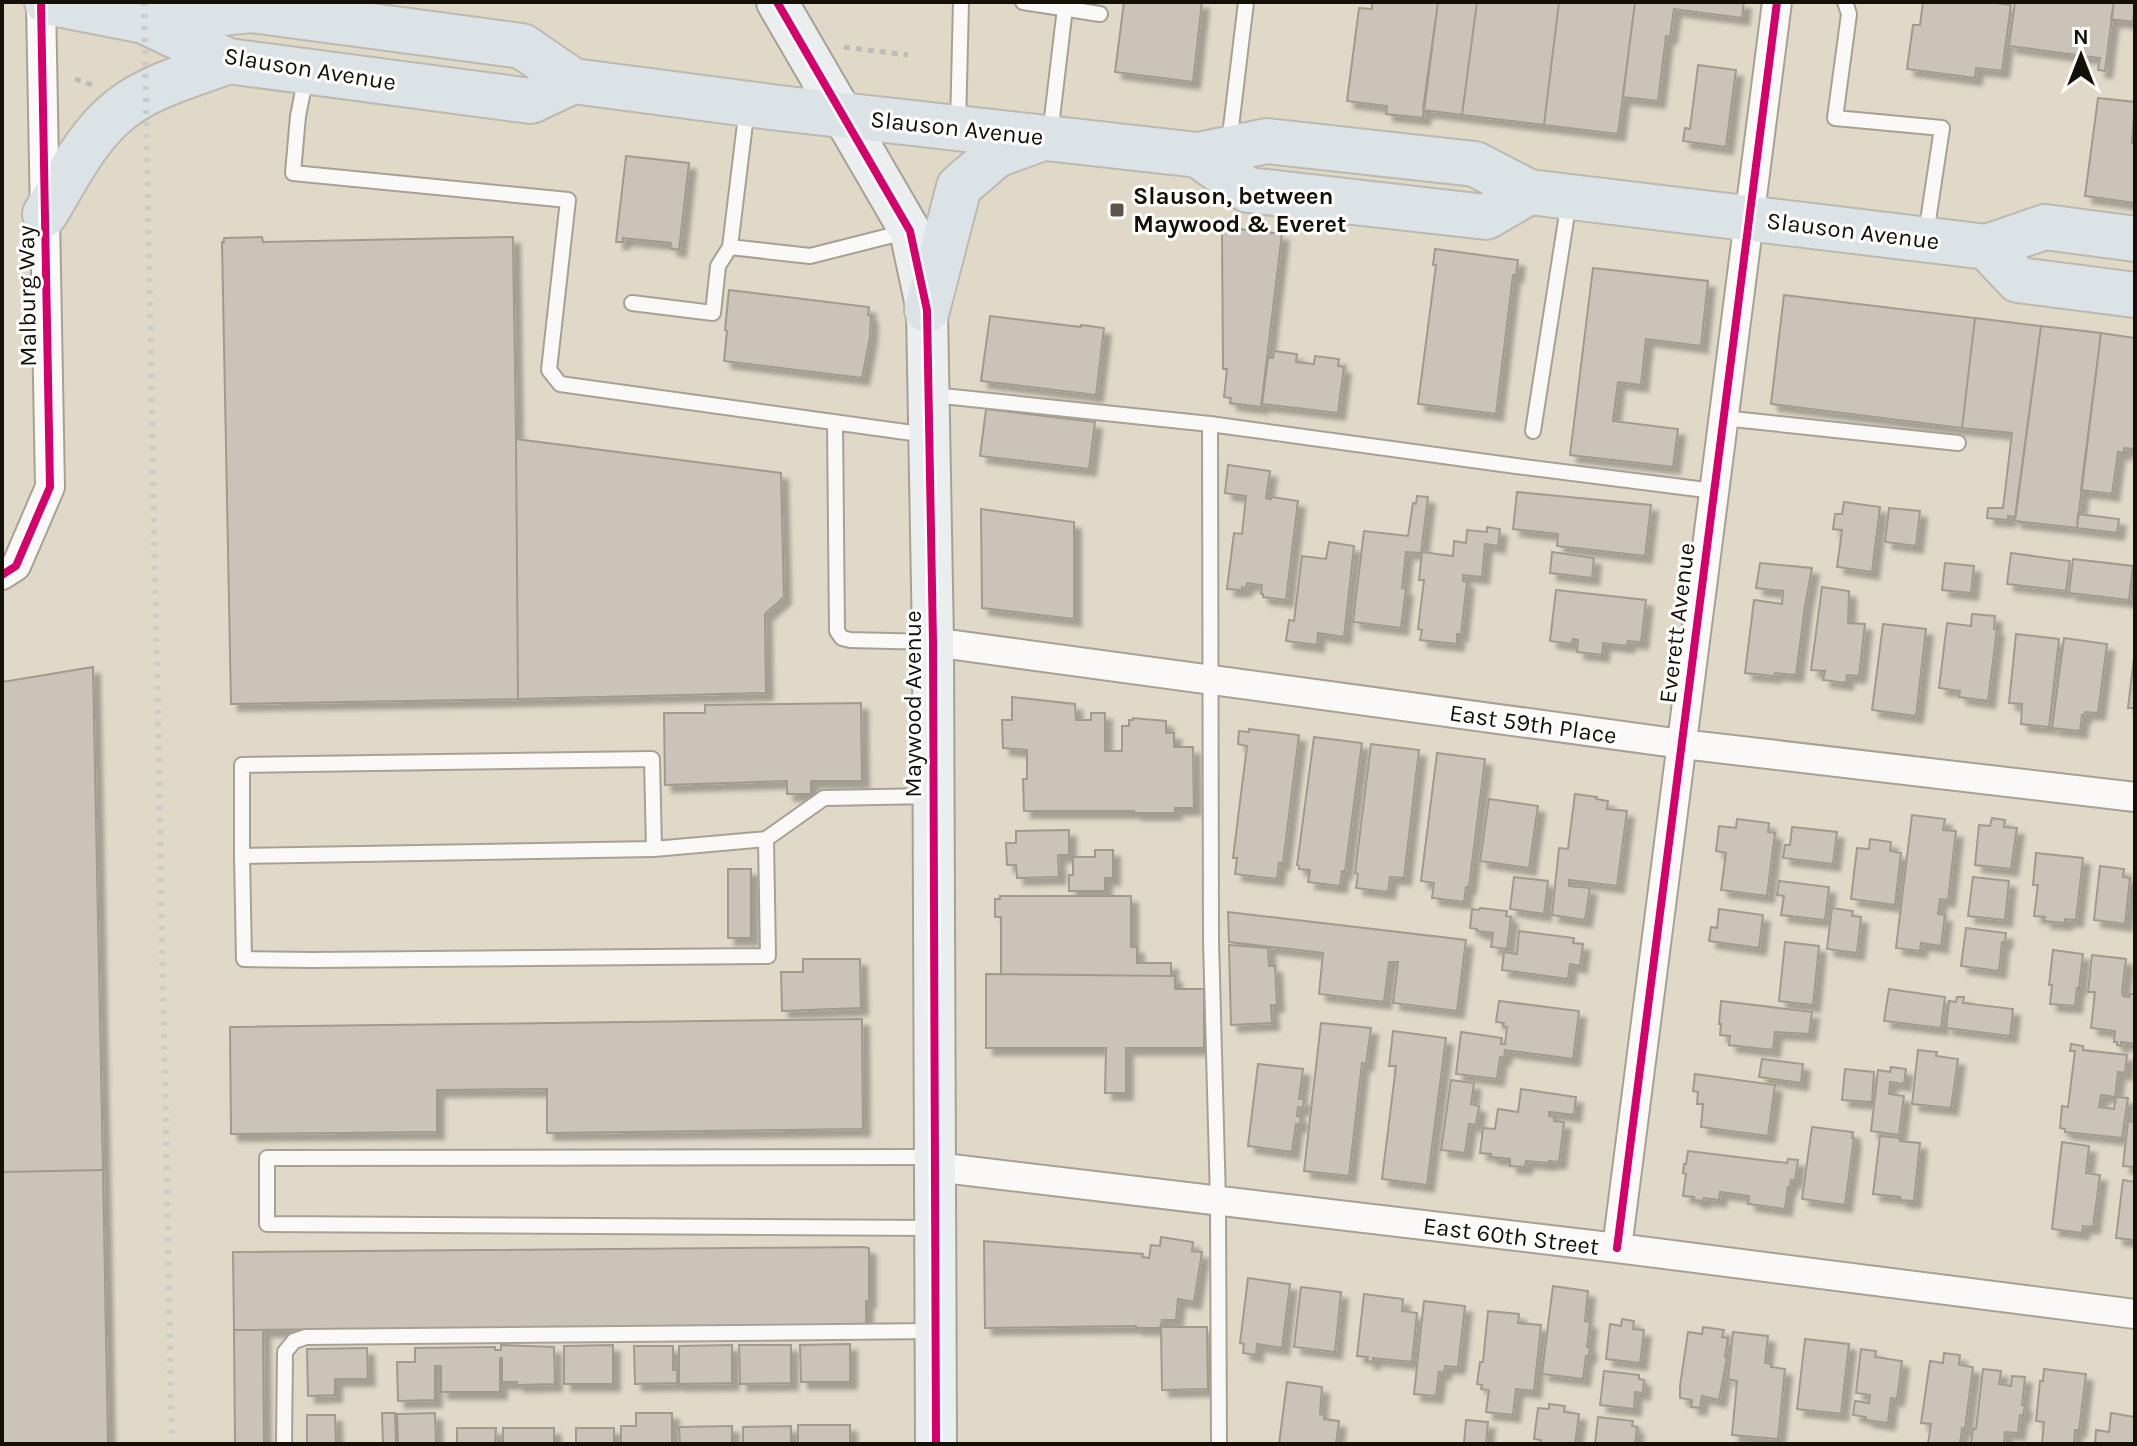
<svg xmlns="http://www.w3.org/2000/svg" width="2137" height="1446" font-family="Karla,sans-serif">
	<defs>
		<filter id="shadow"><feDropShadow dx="7" dy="7" stdDeviation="2" flood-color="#0004"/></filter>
	</defs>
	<rect width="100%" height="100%" fill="#e0d9c8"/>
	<path fill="#cbc3b7" stroke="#a19a8e" stroke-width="2" filter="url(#shadow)" d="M1124 2H1202L1193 82 1115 72Z
		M1372 2H1438L1423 118 1386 114 1387 106 1347 101 1359 8 1372 9Z
		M1438 2H1477L1462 115 1423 110Z
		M1477 2H1559L1544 125 1462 115Z
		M1559 2H1635L1618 134 1544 125Z
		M1635 2H1744L1742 18 1674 9 1670 37 1666 36 1658 101 1623 97Z
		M1923 2H1989L2011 5 2002 71 1976 68 1975 78 1907 69 1913 25H1920Z
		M2015 2H2114L2105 71 2098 70 2100 58 2009 46Z
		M2114 2H2135L2133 22 2111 19Z
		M1698 65 1736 70 1726 147 1683 141 1685 128 1690 129Z
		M2098 98 2135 102 2132 143H2135V203L2085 196Z
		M626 156 689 163 679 250 670 248 671 243 623 238V242H616Z
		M1222 227 1282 234 1261 407 1230 403 1231 398 1224 397 1227 369H1223Z
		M262 237 263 242 513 237 516 439 518 699 231 704 222 242H224V238Z
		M1435 249 1518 260 1516 275H1513L1496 414 1418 404 1436 265H1433Z
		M1593 268 1708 281 1701 346 1646 339 1641 385 1618 382 1613 421 1678 429 1673 467 1570 455Z
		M729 290 869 307 868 315 871 316 870 337 862 378 724 361 727 331 725 330Z
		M1784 295 1975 318 1962 428 1771 404Z
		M990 316 1081 327V325L1104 328 1096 395 981 381Z
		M1975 318 2041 326 2015 517 2008 516V520L1987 518 1988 508H2003L2012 433 1962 428Z
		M2041 326 2101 333 2077 528 2015 521Z
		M2101 333 2135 338V449L2124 448V453L2118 452 2112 494 2081 490Z
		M1274 351 1297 354 1296 362 1314 364 1315 356 1339 359 1338 366 1344 367 1338 413 1262 404 1268 358H1273Z
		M986 409 1095 422 1089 469 980 456Z
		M516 439 781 473 784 597 765 614 766 693 518 699Z
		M1228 465 1270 471 1266 498 1271 499 1272 497 1298 501 1286 600 1263 597V594H1261L1262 585 1247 583 1246 588 1242 587V590L1227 589 1234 533 1242 534 1246 496 1225 493Z
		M1517 492 1651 505 1645 556 1557 546 1558 534 1513 529Z
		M1417 496 1428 497 1421 553 1406 552 1402 588 1406 589 1401 628 1353 622 1364 531 1408 536 1413 503 1416 504Z
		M1844 502 1880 507 1872 572 1837 567 1842 530 1833 529 1835 514H1842Z
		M1889 508 1920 511 1916 546 1885 542Z
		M981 509 1074 522V619L982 608Z
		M2078 514 2119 519 2117 533 2077 528Z
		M1487 527 1500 529 1498 546 1485 544 1482 577 1463 575V581L1467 582 1461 634H1457V644L1420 640 1422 630 1418 629 1424 580H1419L1422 552 1453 556 1454 541 1466 543 1467 530 1487 532Z
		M1329 542 1354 546 1344 637 1318 633 1317 645 1286 641 1289 620 1294 621 1302 556 1326 559Z
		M1552 552 1594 558 1592 578 1550 573Z
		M2011 553 2070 561 2066 591 2007 584Z
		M2073 559 2133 566 2129 600 2069 593Z
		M1760 563 1812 568 1805 606 1796 675 1775 673 1774 676 1745 673 1754 600 1782 604 1783 591 1756 588Z
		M1945 563 1974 566 1971 593 1942 590Z
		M1822 587 1849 591 1848 623 1865 624 1859 676 1847 675 1846 683 1823 680 1825 671 1811 670Z
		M1556 590 1646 600 1641 642 1628 641 1627 646 1603 643 1602 655 1577 652 1578 640 1573 639 1572 644 1550 641Z
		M1972 614 1995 616 1994 629H1997L1988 701 1959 697 1960 691 1939 688 1947 623 1971 626Z
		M1883 624 1926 629 1916 716 1872 710Z
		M2016 634 2059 639 2049 727 2021 724 2022 704 2009 703Z
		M2064 638 2107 644 2098 713 2085 712 2084 716 2082 715 2080 731 2052 728Z
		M2135 649V708H2128Z
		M93 667 103 1170 2 1172V682Z
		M1012 697 1075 704 1076 720H1091V713H1105V751H1122V726H1129V720H1133V718L1166 721V733H1174V747H1193L1194 808H1175V813H1134V811H1024L1023 779H1027V750L1003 748 1002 720H1012Z
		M861 703 862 781H811V794H787V781L665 785 664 713H705V705Z
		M1249 729 1299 735 1283 863H1279L1277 879 1235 874 1237 858H1233L1247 746 1238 744 1239 731 1249 732Z
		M1314 737 1362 743 1345 872 1342 871 1340 886 1308 882 1310 870 1299 869V866L1297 865Z
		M1371 744 1419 750 1404 878 1390 877 1388 892 1356 888 1358 874 1355 873Z
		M1437 753 1485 759 1469 887H1466L1464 902 1432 898 1434 883 1421 881Z
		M1575 794 1597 797 1596 799 1608 801 1607 809 1627 811 1617 886 1569 880V886L1590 888 1585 920 1552 915 1559 848 1568 849Z
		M1489 799 1538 806 1529 868 1480 861Z
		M1912 815 1945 819 1943 830 1956 831 1948 900 1940 899 1938 914 1945 915 1941 946 1921 943 1920 951 1896 948Z
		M1992 818 2005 820 2004 827 2017 828 2011 869 1975 865 1979 825 1990 826Z
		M1737 819 1769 823 1768 832 1775 833 1767 896 1721 890 1726 853 1716 851 1719 826 1736 828Z
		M1792 827 1837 832 1833 864 1783 858 1785 845H1790Z
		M1069 830V855H1058L1059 877 1017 878 1016 865H1007L1006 843H1016V831Z
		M1870 839 1891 842 1890 851 1901 853 1895 905 1851 899 1857 848 1869 849Z
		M1095 850H1113V878H1105V891H1069V875H1073V857H1095Z
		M2036 853 2083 858 2076 920 2065 919V923L2044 921 2045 917 2034 916 2038 885H2033Z
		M2100 866 2124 869 2123 877 2130 878 2125 924 2094 920Z
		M728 869H751V938H728Z
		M1514 877 1548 881 1544 914 1510 909Z
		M1973 877 2009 881 2005 920 1968 916Z
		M1779 881 1829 887 1825 920 1781 915 1784 896 1777 895Z
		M1000 896H1131V947H1137V963H1171V976L1001 974V917H995V899H1000Z
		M1480 908 1507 911 1506 916 1511 917 1507 949 1491 947 1493 933 1477 931V929L1470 928 1472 909 1479 910Z
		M1832 908 1853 911 1852 916 1861 917 1857 953 1827 949Z
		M1719 909 1763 915 1759 948 1709 941 1711 927 1717 928Z
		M1228 912 1466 940 1457 1011 1393 1003 1398 962H1389L1384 1002 1319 994 1323 953 1229 942Z
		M1966 928 2006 933 2005 942H2002L1999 971 1961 966Z
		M1519 931 1574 938 1573 943 1583 944 1580 966 1570 964 1568 979 1502 970 1504 952 1517 954Z
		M1785 942 1819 946 1813 1005 1779 1001Z
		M1229 945 1268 948 1269 966H1275L1277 1005H1271L1272 1023 1231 1025Z
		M2053 950 2083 954 2079 988H2077L2075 1006 2050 1004 2052 985H2049Z
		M2092 955 2126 959 2122 992 2123 996 2129 997 2130 994H2135V1044L2121 1042V1046L2117 1045V1042H2114L2115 1031 2091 1028 2095 992H2088Z
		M803 959H860L861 1008 782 1011 781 972H803Z
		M986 974 1175 976V989H1204V1048H1126V1093H1105L1106 1048H986Z
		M1889 989 1945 997 1941 1028 1884 1021Z
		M1957 997H1964L1963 1003 2013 1009 2010 1036 1946 1028 1949 1001 1956 1002Z
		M1499 1001 1579 1011 1573 1059 1505 1050 1504 1058 1500 1057 1497 1079 1456 1074 1461 1032 1502 1038 1501 1044H1505L1507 1027 1503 1026 1504 1023 1496 1022Z
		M1721 1001 1812 1012 1809 1034 1775 1032 1773 1050 1729 1045 1730 1036 1720 1035 1721 1024H1719Z
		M862 1019 863 1129 547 1133V1089L437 1090V1132L231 1134 230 1027Z
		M1321 1023 1371 1028 1366 1064 1362 1063 1349 1176 1304 1171Z
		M1393 1031 1446 1038 1427 1185 1382 1179 1396 1066H1389Z
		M2071 1044 2083 1046V1050L2127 1055 2125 1073 2118 1072 2115 1097 2101 1095 2099 1107 2114 1109 2116 1097 2128 1098 2122 1138 2065 1132V1129L2060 1128 2062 1106 2068 1107 2075 1051H2070Z
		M1918 1050 1937 1052 1936 1056 1958 1059 1951 1108 1912 1104Z
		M1762 1059 1803 1064 1801 1083 1759 1077Z
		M1258 1064 1303 1069 1299 1099H1304L1303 1108 1298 1107 1297 1116 1301 1117 1300 1125 1296 1124 1292 1152 1248 1146Z
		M1891 1067 1906 1069 1904 1084 1890 1082 1889 1094 1904 1096 1899 1135 1871 1131 1878 1070 1890 1072Z
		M1845 1069 1874 1072 1872 1102 1842 1100Z
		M1695 1074 1775 1085 1768 1136 1701 1127 1703 1104H1697L1698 1092 1693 1091Z
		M1451 1080 1474 1083 1471 1104 1479 1106 1476 1125 1469 1124 1465 1153 1441 1150Z
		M1521 1089 1576 1097 1574 1115 1549 1112V1116L1554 1117V1121L1564 1122 1559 1162 1549 1161V1163L1526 1161 1525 1167 1510 1166V1159L1491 1157V1154L1480 1153 1483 1128 1495 1129 1498 1109 1518 1112Z
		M2128 1121 2135 1122V1167L2123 1166Z
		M1812 1127 1853 1132 1852 1138H1854L1845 1205 1802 1199Z
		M1880 1136 1900 1138V1141L1920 1143 1914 1201 1900 1200V1197L1873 1194Z
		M2062 1142 2089 1146 2086 1173 2100 1175 2093 1227 2083 1226 2082 1233 2052 1229Z
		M1688 1151 1787 1163 1788 1159 1798 1160 1795 1181 1791 1180 1790 1187H1788L1785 1209 1748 1204 1749 1196 1720 1192 1719 1200 1704 1198 1703 1201 1694 1200V1197L1683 1196 1686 1174 1683 1173 1684 1164H1686Z
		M103 1170 108 1444H2V1172Z
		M2123 1180 2135 1182 2134 1240 2116 1238Z
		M1161 1237 1193 1242 1192 1251 1202 1252 1194 1302 1178 1299 1176 1320H1162L1160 1328H1136V1326L985 1328 984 1241 1143 1254 1142 1257 1149 1258 1151 1245 1160 1246Z
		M864 1247 869 1248V1301H866V1325L234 1330 233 1252Z
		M1248 1278 1290 1284 1282 1348 1257 1344 1256 1355 1243 1353 1244 1344 1240 1343Z
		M1553 1286 1588 1291 1585 1321 1590 1322 1587 1347H1590L1589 1356H1586L1583 1379 1542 1374Z
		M1301 1287 1341 1292 1335 1352 1294 1347Z
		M1364 1294 1403 1299 1402 1311 1417 1313 1412 1362 1373 1358V1362L1367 1361 1368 1357 1357 1356Z
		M1424 1301 1465 1306 1458 1367 1445 1366 1444 1373 1439 1372 1436 1396 1414 1394Z
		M1488 1311 1519 1314 1518 1323 1541 1325 1534 1391 1516 1389 1513 1415 1486 1412 1489 1390 1481 1389 1482 1385 1477 1384 1480 1362H1483Z
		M1622 1319 1634 1321 1633 1329 1644 1330 1640 1363 1606 1359 1610 1324 1621 1326Z
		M1161 1327H1207L1208 1389 1162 1390Z
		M1703 1327 1724 1330 1722 1337 1728 1338 1725 1357 1727 1358 1719 1400 1702 1396 1700 1408 1691 1407 1692 1400 1680 1398V1386L1688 1332 1702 1334Z
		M234 1330H263L264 1444H235Z
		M1733 1332 1768 1336 1765 1363 1771 1364V1367L1785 1369 1778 1439 1732 1435 1737 1381 1728 1379Z
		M1805 1339 1849 1344 1841 1414 1797 1409Z
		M850 1344V1382H801L800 1345Z
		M501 1345 554 1347 555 1384 517 1385V1382H502V1358H500V1392H441V1366H435V1400L398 1401 397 1362H415V1348L495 1347V1350H501Z
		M613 1345V1384H564V1346Z
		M732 1345V1383L679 1384V1346Z
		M739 1345H791V1383L740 1384Z
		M634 1346H673V1370H677V1383L635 1384Z
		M367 1348 368 1379H335V1395L308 1396 307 1349Z
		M1861 1349 1876 1351 1875 1357 1902 1361 1897 1399 1891 1398 1888 1423 1866 1420V1417L1853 1415 1855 1401 1869 1403 1870 1395 1856 1393Z
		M1944 1353 1960 1355 1959 1365 1973 1367 1965 1429 1962 1428 1960 1444H1928L1931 1424 1921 1423 1930 1361 1943 1363Z
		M1983 1369 2001 1371 1999 1384 2011 1386 2012 1376 2025 1377 2022 1405H2025L2023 1416 2020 1415 2018 1433 2005 1432 2004 1444H1971L1973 1429H1976Z
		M2044 1369 2086 1374 2079 1430H2075L2074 1444H2042L2044 1422 2036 1421 2040 1381H2043Z
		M1604 1371 1639 1375V1379L1644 1380 1643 1393 1635 1392 1634 1409 1600 1405Z
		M1287 1382 1322 1387 1320 1414 1324 1415V1419L1339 1421 1336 1444H1279Z
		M1549 1404 1565 1406 1564 1412 1579 1414 1575 1444H1540L1541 1440 1534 1439 1538 1408 1549 1409Z
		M382 1413H395L396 1444H383Z
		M435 1413 436 1444H398L397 1414Z
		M636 1413H672V1444H621V1426H636Z
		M2111 1413 2135 1417 2134 1444H2095L2096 1430 2109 1432Z
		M307 1415H335L336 1444H307Z
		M1598 1417 1633 1421 1632 1426 1637 1427 1635 1444H1595Z
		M1466 1420 1488 1422 1486 1444H1464Z
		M798 1425H850V1444H798Z
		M732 1426V1444H680L679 1427Z
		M791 1426V1444H743V1427Z
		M457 1428H496L495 1444H457Z
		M503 1428H554V1444H503Z
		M576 1428H614V1444H576Z"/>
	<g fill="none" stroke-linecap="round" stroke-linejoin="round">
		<defs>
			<path id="lane" d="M1023 2 1100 14
				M1845 2 1849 14 1835 118 1942 128 1926 234
				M306 76 298 116 293 173 568 200 549 370 560 384 927 435
				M958 126 961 2
				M1050 135 1065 8
				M1229 144 1246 2
				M730 247 810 256 905 232
				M632 303 713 313 718 266 730 247 747 107
				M933 395 1210 424 1516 466 1714 491
				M1723 418 1958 443
				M835 422 837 631 842 638 850 640 932 642
				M1210 424 1211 941 1218 1201 1219 1444
				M1533 431 1569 201
				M654 849 652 759 242 765V856L654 849 766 839 824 798 933 796
				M242 856 244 959 312 960 768 956 766 839
				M933 1228 267 1224V1158L934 1157
				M284 1444 285 1352 294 1341 306 1337 935 1331"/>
			<path id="street" d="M2 575 16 566 50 487 41 2
				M933 642 1682 744 2135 797
				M935 1167 1617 1248 2135 1314
				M1617 1248 1777 2"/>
			<path id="secondary" d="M777 2 910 231 927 310 933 642 936 1444"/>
			<path id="primary" d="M47 2 144 21 228 61 531 101 573 81
				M144 21 251 10 522 46 573 81 779 108 1198 155 1267 141 1475 164 1529 192 1987 247 2045 227 2135 239
				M1198 155 1248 190 1486 217 1529 192
				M45 214C67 178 87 135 121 109 151 85 193 75 228 61
				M1987 247 2018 280 2135 295
				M927 310 959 187 996 155 1043 138"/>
		</defs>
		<use href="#lane" stroke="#a7a194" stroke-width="18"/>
		<use href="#street" stroke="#a7a194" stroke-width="32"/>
		<use href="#secondary" stroke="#a7a194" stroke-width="44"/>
		<use href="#primary" stroke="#bcb9b0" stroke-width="48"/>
		<path stroke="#bebcb6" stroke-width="5" stroke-dasharray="6 6" stroke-linecap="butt" d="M844 47 908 55
			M75 79 93 85"/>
		<use href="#lane" stroke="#faf9f7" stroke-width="14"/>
		<use href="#street" stroke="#faf9f7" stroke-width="28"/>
		<use href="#secondary" stroke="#ebeeee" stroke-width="40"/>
		<use href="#primary" stroke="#dce3e6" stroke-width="44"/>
		<path stroke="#cccbc5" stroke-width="6" stroke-dasharray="4 8" stroke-linecap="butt" d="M144 2 172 1444"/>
		<defs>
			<path id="cycleway" d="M777 2 910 231 927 310 933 642 936 1444
				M2 575 16 566 50 487 41 2
				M1617 1248 1777 2"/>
		</defs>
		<use href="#cycleway" stroke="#fff" stroke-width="13"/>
		<use href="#cycleway" stroke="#d6006c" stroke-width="8"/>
	</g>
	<rect fill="#5c564a" stroke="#fff" stroke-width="3" x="1109" y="202" width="16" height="16" rx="4"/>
	<g text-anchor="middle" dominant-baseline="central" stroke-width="6" stroke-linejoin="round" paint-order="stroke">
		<g font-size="24" fill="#151006" stroke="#fff">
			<text transform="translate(310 69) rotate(9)">Slauson Avenue</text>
			<text transform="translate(957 128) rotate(6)">Slauson Avenue</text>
			<text transform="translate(1853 231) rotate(7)">Slauson Avenue</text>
			<text transform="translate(27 296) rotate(-91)">Malburg Way</text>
			<text transform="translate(1677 623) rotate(-83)">Everett Avenue</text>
			<text transform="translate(913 704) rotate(-90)">Maywood Avenue</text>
			<text transform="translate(1533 724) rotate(8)">East 59th Place</text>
			<text transform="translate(1511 1236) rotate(7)">East 60th Street</text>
		</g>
		<g font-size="24" font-weight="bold" fill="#151006" stroke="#fff" text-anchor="start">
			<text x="1133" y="196">Slauson, between<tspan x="1133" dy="28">Maywood &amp; Everet</tspan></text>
		</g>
	</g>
	<rect width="2137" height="1446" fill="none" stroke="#151006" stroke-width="8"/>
	<g transform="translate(2081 56)" stroke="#ffffff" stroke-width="6" paint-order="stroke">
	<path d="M0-6L14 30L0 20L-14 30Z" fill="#151006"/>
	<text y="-12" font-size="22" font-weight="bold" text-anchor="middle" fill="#151006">N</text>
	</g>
</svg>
